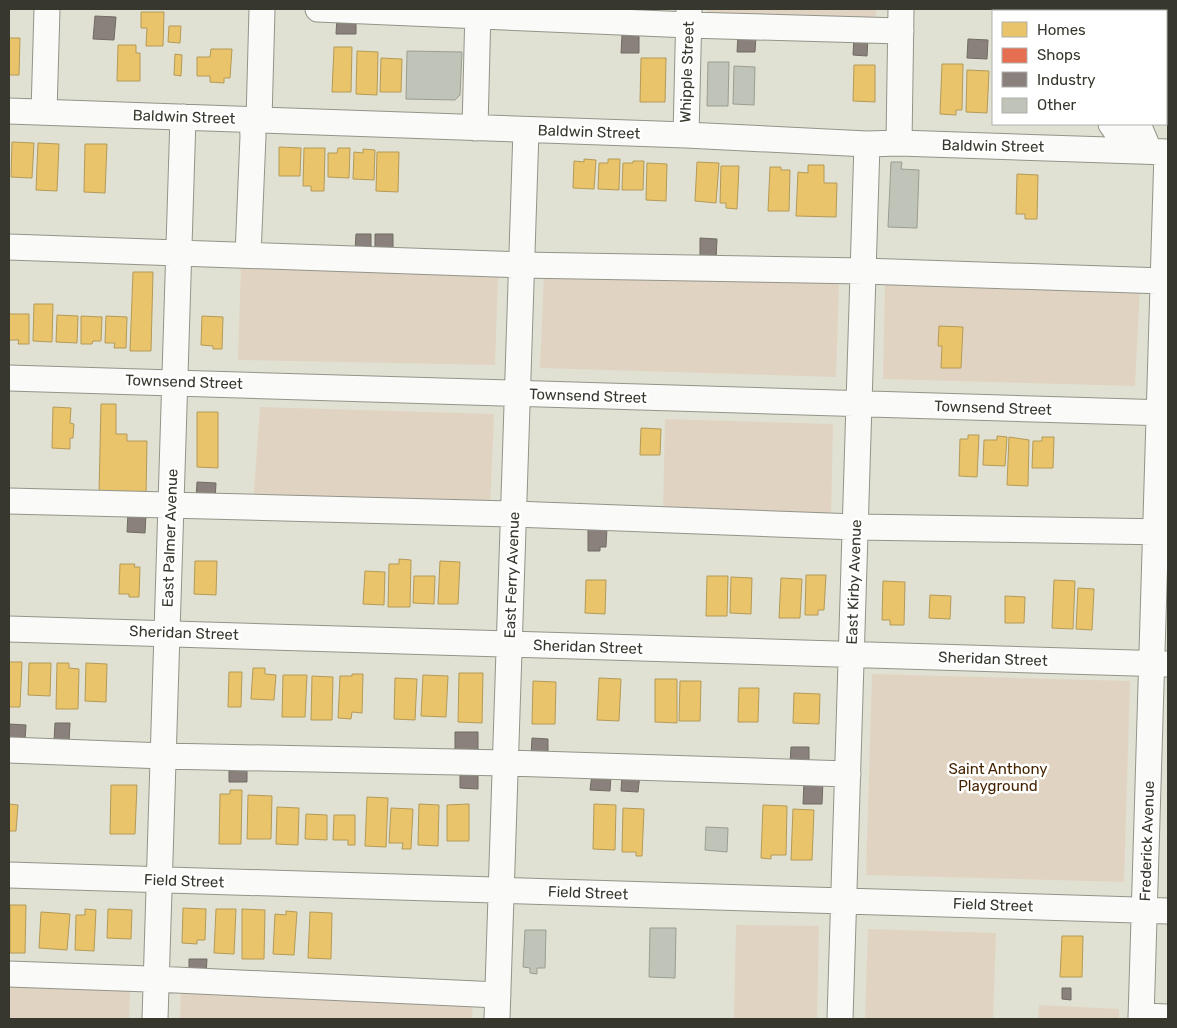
<svg xmlns="http://www.w3.org/2000/svg" width="1177" height="1028" font-family="Rubik,sans-serif">
	<rect width="100%" height="100%" fill="#e0e1d2"/>
	<path fill="#e1d3c2" d="M707 9H876V25L707 18Z
		M241 265 498 276 495 365 238 360Z
		M544 274 839 283 836 377 540 368Z
		M885 281 1140 287 1135 386 883 379Z
		M260 407 494 414 490 509 253 504Z
		M665 419 833 424 831 521 663 515Z
		M872 674 1130 681 1124 882 866 875Z
		M736 925 819 926 817 1019H734Z
		M868 929 996 933 993 1019H865Z
		M9 987 130 990 129 1019H9Z
		M181 989 473 999 472 1019H180Z
		M1039 1005 1119 1009V1019H1038Z"/>
	<path fill="#e9c46a" stroke="#b49a58" d="M141 12H164L163 46H146L147 28H141Z
		M169 26H181L180 43 168 42Z
		M9 38H20L19 75H9Z
		M118 45H136V53H140V81H117Z
		M334 47H352L351 92H332Z
		M211 49H232L230 78H224V83L210 82V76H197V57H210Z
		M357 51 378 52 377 95 356 94Z
		M175 54 182 55 181 76 174 75Z
		M381 58 402 59 401 92H380Z
		M641 58H666L665 102H640Z
		M942 64H963L962 110H956V115L940 114Z
		M854 65H875V102L853 101Z
		M967 70 989 71 987 113 966 112Z
		M12 142 34 143 32 178 11 177Z
		M38 143 59 144 57 191 36 190Z
		M85 144H107L105 193 84 192Z
		M279 147 301 148 300 176H279Z
		M304 148H325L324 191H311V186H303Z
		M338 148H350L349 178 328 177V153H337Z
		M363 149 375 150 374 180 353 179 354 152 363 153Z
		M377 152H399L398 192 376 191Z
		M584 159 596 160 594 189 573 188 574 161 584 162Z
		M608 159H620L619 190 598 189 599 163H608Z
		M633 161H644L643 190H622L623 163H633Z
		M697 162 719 163 716 203 695 201Z
		M647 163 667 164 666 201 646 200Z
		M808 165H824V183H837L836 217 796 216 798 172 808 173Z
		M721 166H739L737 209 726 208V203H720Z
		M770 167H781V170H790L789 211H768Z
		M1017 174 1038 175 1037 219H1025V214H1016Z
		M133 272H153L151 351H130Z
		M34 304H53L52 342 33 341Z
		M9 314H29V344H18L19 340H9Z
		M57 315 78 316 77 343 56 342Z
		M81 316 102 317 101 341H93L92 344H81Z
		M106 316 127 317 126 348H114L115 343H105Z
		M202 316 223 317 222 349H213V346L201 345Z
		M939 326 963 327 961 368H941L942 346H938Z
		M101 404H116V434H127V441H147L146 496 99 494Z
		M53 407 71 408 70 423 74 424 73 438H70V449L52 448Z
		M197 412H218V468L197 467Z
		M641 428 661 429 660 455H640Z
		M968 435H979L977 477 959 476 960 439H968Z
		M997 436 1007 437 1005 466 983 465 984 440H997Z
		M1009 437 1029 440 1028 486 1007 485Z
		M1042 437H1054L1053 468H1032L1033 441H1042Z
		M399 559 411 560 410 607H388L389 564H399Z
		M195 561H217L216 595 194 594Z
		M440 561 460 562 458 604H438Z
		M120 564H135L134 567H140L139 597H129V594H119Z
		M365 571 385 572 384 605 363 604Z
		M806 575H826L824 610H818V615H805Z
		M414 576H435L434 604 413 603Z
		M707 576H728L727 616H706Z
		M731 577 752 578 751 614 730 613Z
		M781 578 802 579 800 618H779Z
		M586 580H606L605 614 585 613Z
		M1054 580 1075 581 1073 629 1052 628Z
		M883 581 905 582 904 625H890V620H882Z
		M1078 588 1094 589 1092 630 1076 629Z
		M930 595 951 596 950 619 929 618Z
		M1005 596 1025 597 1024 623H1005Z
		M9 662H22L20 707H9Z
		M29 663H51L50 696 28 695Z
		M57 663H69V668L79 669 78 709H56Z
		M86 663 107 664 106 702 85 701Z
		M253 668H265V674L276 675 274 700 251 699Z
		M229 672H242L241 707H228Z
		M459 673H483L482 723 458 722Z
		M352 674H363L362 713 352 712 351 719 338 718 340 676H352Z
		M283 675H307L305 717H282Z
		M423 675 448 676 446 717 421 716Z
		M312 676 333 677 332 720H311Z
		M395 678 417 679 415 720 394 719Z
		M599 678 621 679 619 721 597 720Z
		M655 679H677V723L655 722Z
		M533 681 556 682 555 724H532Z
		M680 681H701L700 721H679Z
		M739 688H759L758 722H738Z
		M794 693 820 694 819 724 793 723Z
		M111 785H137L135 834H110Z
		M230 790H242L241 844H219L220 794H230Z
		M248 795 272 796 271 839H247Z
		M367 797 388 798 386 847 365 846Z
		M9 804 18 805 16 831H9Z
		M419 804 439 805 438 846 418 845Z
		M469 804V841H447V805Z
		M594 804 616 805 615 850 593 849Z
		M763 805 787 806 786 855H771V859L761 858Z
		M277 807 299 808 298 845 276 844Z
		M391 808 413 809 411 849H402L403 843H389Z
		M623 808 644 809 642 856H636V852H622Z
		M793 809 814 810 812 860H791Z
		M306 814 327 815V840L305 839Z
		M334 815H355V845H348V840H333Z
		M10 905H26L25 953H10Z
		M183 908 206 909 205 940H197V944L182 943Z
		M85 909 96 910 94 951 75 950 76 915H85Z
		M108 909 132 910 131 939 107 938Z
		M216 909H236L234 954 214 953Z
		M242 909 265 910 264 959H242Z
		M286 911 297 912 294 955 273 954 275 914 286 915Z
		M41 912 70 914 67 950 39 948Z
		M310 912 332 913 331 959 308 958Z
		M1062 936H1083L1082 977H1060Z"/>
	<path fill="#e76f51" stroke="#b25e46" d="M1042 9H1143L1144 11H1044Z"/>
	<path fill="#8a817c" stroke="#716b64" d="M95 16 116 17 114 40 93 39Z
		M337 17H356V34H336Z
		M622 35H639V53H621Z
		M738 35 756 36 755 52H737Z
		M854 37H868L867 56 853 55Z
		M968 39 988 40 987 59 967 58Z
		M356 234H371V250H355Z
		M375 234H393V251H375Z
		M700 238 717 239 716 260H700Z
		M197 482 216 483 215 501 196 500Z
		M128 513 146 514 145 533 127 532Z
		M588 528H607L606 547H600V551H588Z
		M55 723H70L69 742 54 741Z
		M9 724 26 725 25 741H9Z
		M455 732H478V754H455Z
		M532 738 548 739V756H531Z
		M791 747H809V764H790Z
		M229 765H247V782H229Z
		M460 770 478 771V789L460 788Z
		M592 774 611 775 610 791 590 790Z
		M622 774 640 775 638 792 621 791Z
		M804 781H823L822 804H803Z
		M189 959H207L206 975H189Z
		M1062 988H1071V1000L1062 999Z"/>
	<path fill="#c0c4b8" stroke="#9a9d92" d="M407 51 462 52 460 95 455 100 406 99Z
		M708 62H729L728 106H707Z
		M734 66 755 67 754 105 733 104Z
		M891 162H902L901 169 919 170 917 228 888 227Z
		M706 827 728 828 727 852 705 850Z
		M650 928H676L675 978 649 977Z
		M525 930H546L545 968H537V974L530 973V968L523 967Z"/>
	<g fill="none" stroke-linecap="round" stroke-linejoin="round">
		<defs>
			<path id="minor" d="M318 9 689 25 901 31
				M1031 9 1033 11
				M1166 44 1168 42
				M1166 96 1168 94
				M9 111 686 135 867 144 899 143 1168 152
				M44 112 47 9
				M259 120 262 9
				M1111 124 1129 149
				M1138 124 1149 150
				M475 128 478 9
				M686 135 689 9
				M899 143 901 9
				M9 247 521 265 863 271 1164 281
				M248 255 253 136 252 120
				M9 378 1168 413
				M9 501 514 514 856 527 1168 532
				M9 629 1168 664
				M9 750 164 756 505 763 848 774
				M9 875 1168 911
				M9 974 176 980 498 995
				M1141 1016 1168 1017
				M155 1019 183 117
				M497 1019 526 130
				M840 1019 867 144
				M1141 1019 1167 152"/>
		</defs>
		<use href="#minor" stroke="#939489" stroke-width="27"/>
		<use href="#minor" stroke="#fafaf8" stroke-width="25"/>
	</g>
	<g text-anchor="middle" dominant-baseline="central" stroke-width="5" stroke-linejoin="round" paint-order="stroke">
		<g font-size="15" fill="#37372d" stroke="#fff">
			<text transform="translate(687 72) rotate(-88)">Whipple Street</text>
			<text transform="translate(184 117) rotate(2)">Baldwin Street</text>
			<text transform="translate(589 132) rotate(2)">Baldwin Street</text>
			<text transform="translate(993 146) rotate(1)">Baldwin Street</text>
			<text transform="translate(184 382) rotate(2)">Townsend Street</text>
			<text transform="translate(588 396) rotate(2)">Townsend Street</text>
			<text transform="translate(993 408) rotate(2)">Townsend Street</text>
			<text transform="translate(170 538) rotate(-88)">East Palmer Avenue</text>
			<text transform="translate(512 575) rotate(-88)">East Ferry Avenue</text>
			<text transform="translate(854 582) rotate(-88)">East Kirby Avenue</text>
			<text transform="translate(184 633) rotate(2)">Sheridan Street</text>
			<text transform="translate(588 647) rotate(2)">Sheridan Street</text>
			<text transform="translate(993 659) rotate(2)">Sheridan Street</text>
			<text transform="translate(1147 841) rotate(-88)">Frederick Avenue</text>
			<text transform="translate(184 881) rotate(2)">Field Street</text>
			<text transform="translate(588 893) rotate(2)">Field Street</text>
			<text transform="translate(993 905) rotate(2)">Field Street</text>
		</g>
		<g font-size="15" fill="#462503" stroke="#fff">
			<text x="998" y="769">Saint Anthony<tspan x="998" dy="17">Playground</tspan></text>
		</g>
	</g>
	<rect width="1177" height="1028" fill="none" stroke="#37372d" stroke-width="20"/>
	<rect x="992" y="10" width="175" height="115" fill="#ffffff" stroke="#afafab"/>
	<rect x="1002" y="22" width="25" height="15" fill="#e9c46a" stroke="#afafab"/>
	<text x="1037" y="35" font-size="15" fill="#37372d">Homes</text>
	<rect x="1002" y="48" width="25" height="15" fill="#e76f51" stroke="#afafab"/>
	<text x="1037" y="60" font-size="15" fill="#37372d">Shops</text>
	<rect x="1002" y="72" width="25" height="15" fill="#8a817c" stroke="#afafab"/>
	<text x="1037" y="85" font-size="15" fill="#37372d">Industry</text>
	<rect x="1002" y="98" width="25" height="15" fill="#c0c4b8" stroke="#afafab"/>
	<text x="1037" y="110" font-size="15" fill="#37372d">Other</text>
</svg>
